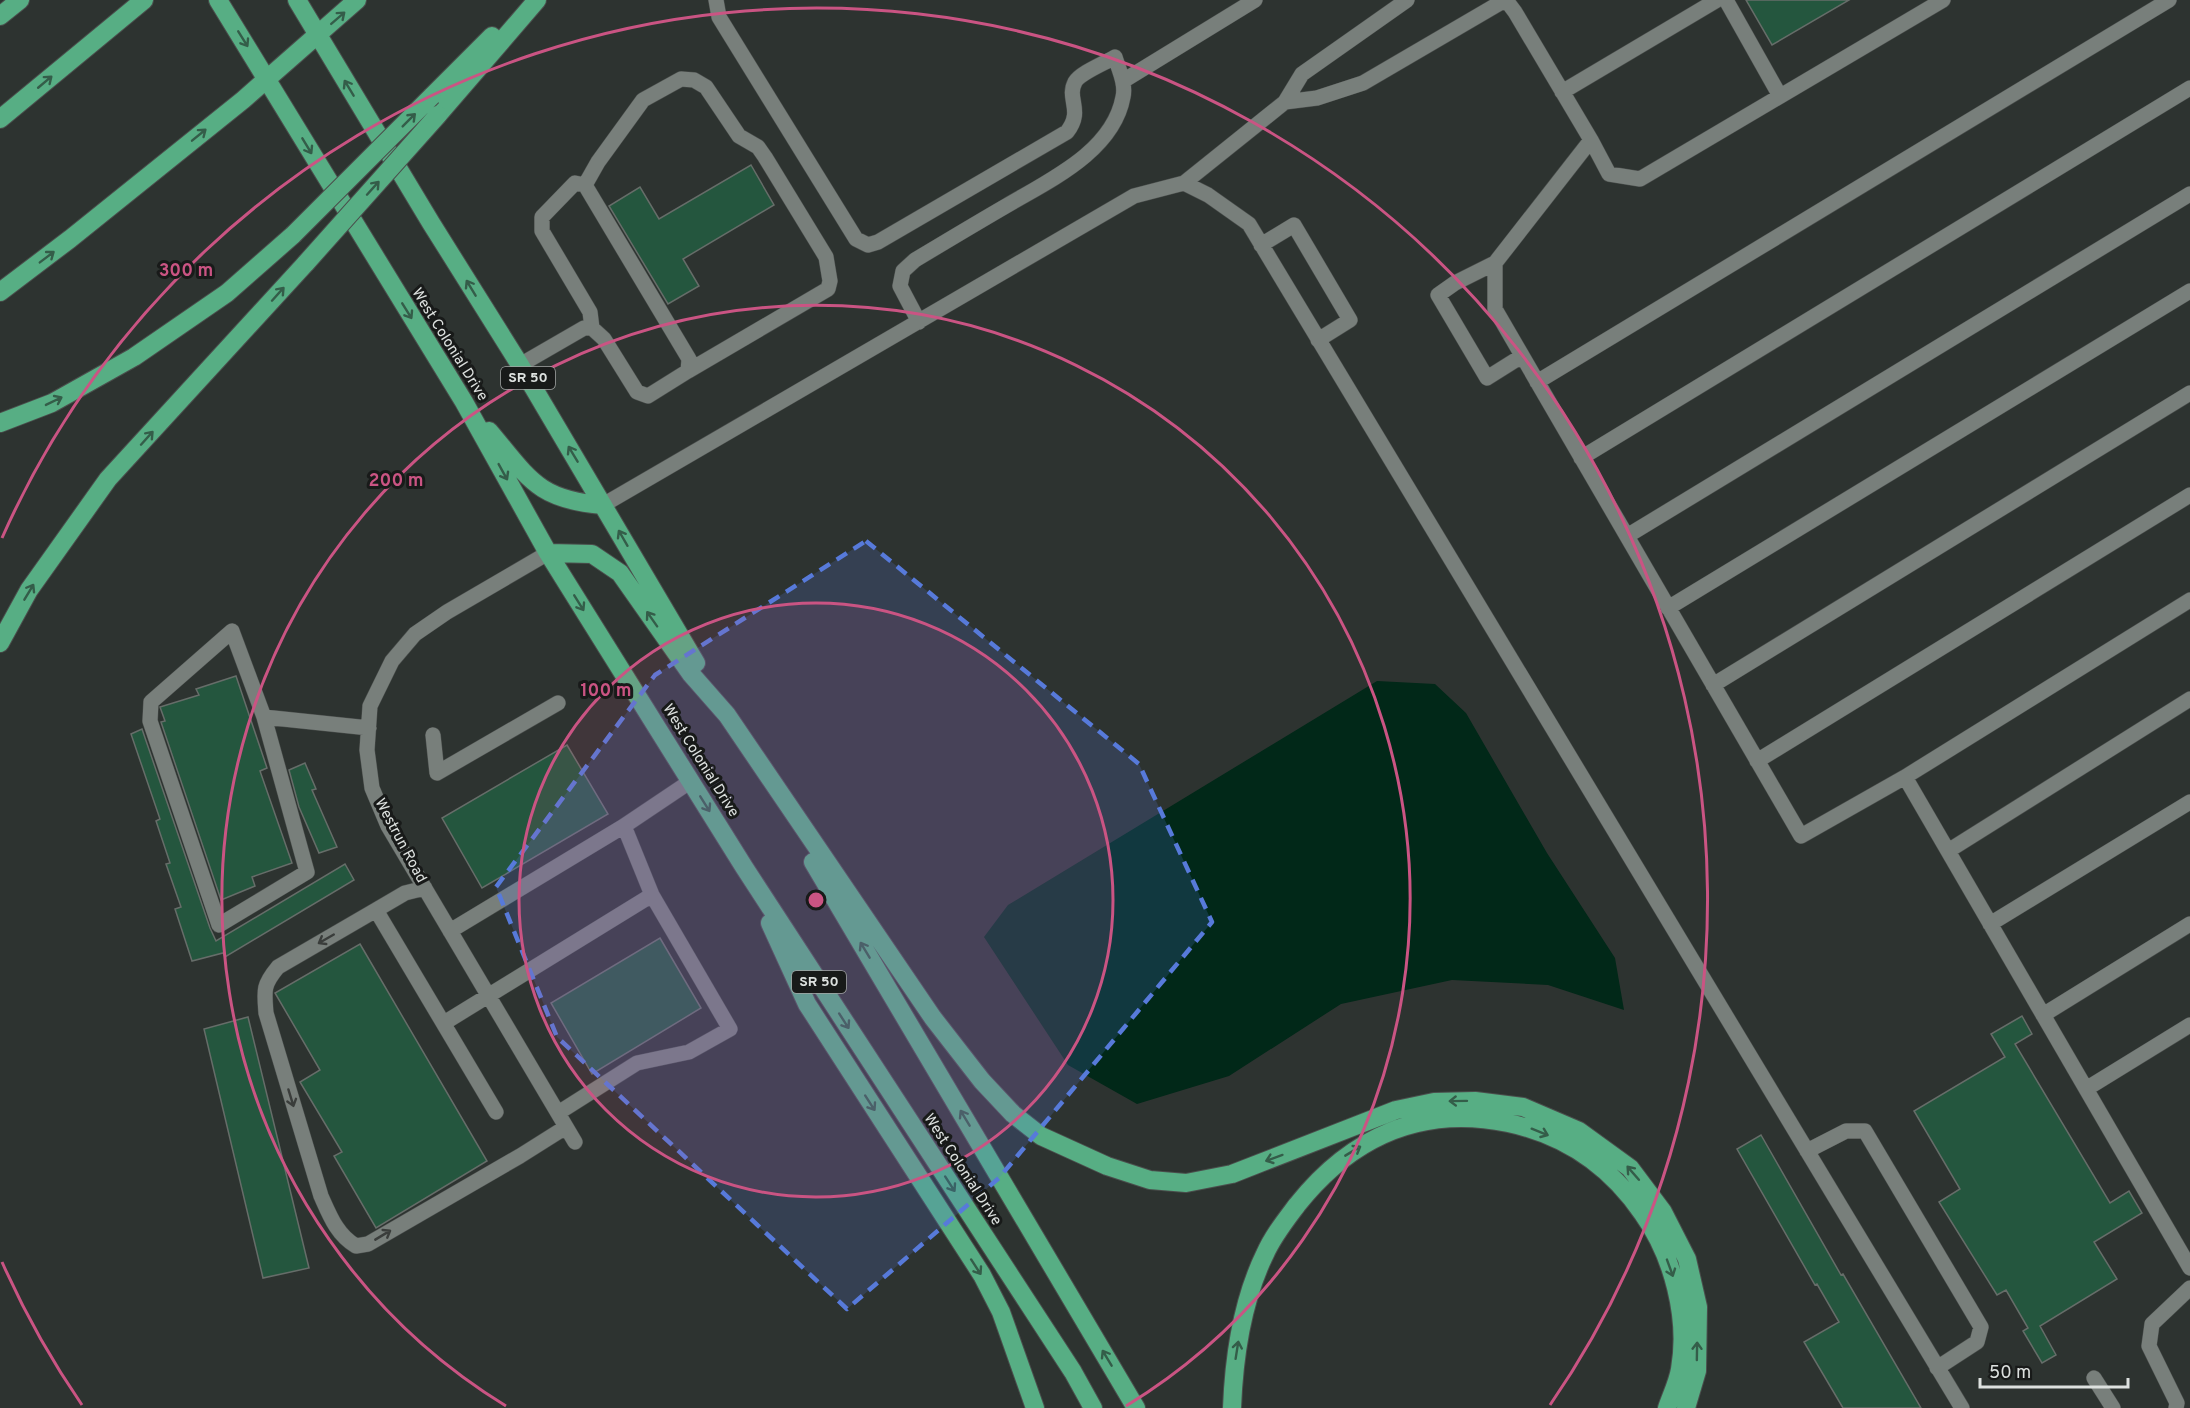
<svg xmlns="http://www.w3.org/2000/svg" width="2190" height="1408" font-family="Overpass,sans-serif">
	<rect width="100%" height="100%" fill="#2d3330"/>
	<path fill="#012818" d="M1377 681 1435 684 1466 713 1547 853 1615 958 1624 1010 1548 985 1452 980 1341 1004 1229 1076 1137 1104 1068 1065 984 937 1008 905Z"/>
	<path fill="#24563e" stroke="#666d69" stroke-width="1.5" d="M1746 0H1849L1772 45Z
		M751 165 774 205 683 259 699 286 668 304 609 206 640 187 659 219Z
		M236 676 267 768 260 771 292 863 252 877 255 886 221 900 161 722 165 721 160 707 199 695 196 689Z
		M142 729 210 928 216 941 345 864 354 880 225 957 223 953 192 961 175 909 181 907 166 864 170 863 156 821 160 819 131 734Z
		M567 745 608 814 482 888 442 818Z
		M305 763 316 789 312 790 337 847 319 853 299 807 289 770Z
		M660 938 701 1008 592 1074 551 1003Z
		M360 944 487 1161 376 1228 334 1156 342 1152 300 1082 320 1070 275 993Z
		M2022 1016 2032 1034 2015 1044 2110 1203 2129 1191 2142 1213 2094 1242 2117 1279 2040 1326 2056 1355 2042 1363 2023 1331 2028 1328 2006 1290 1997 1295 1939 1202 1960 1189 1914 1111 2005 1057 1991 1034Z
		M248 1017 309 1268 263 1278 204 1029Z
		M1761 1135 1841 1275 1843 1274 1921 1408H1843L1804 1342 1839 1322 1817 1284 1815 1285 1737 1149Z"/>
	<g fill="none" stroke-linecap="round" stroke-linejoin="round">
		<defs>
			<path id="minor" d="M716 0 719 17 856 239 868 245 878 242 1067 132C1084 110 1066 99 1075 82 1080 73 1105 63 1115 57 1119 70 1126 84 1123 97 1113 152 1048 181 1006 206 975 224 945 242 915 260L903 271 900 286 919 322
				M1407 0 1302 74 1285 102 1317 98 1363 83 1505 0
				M1506 0 1515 12 1591 140 1495 263V309L1801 836 1905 777 2190 1268
				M1726 0 1780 96
				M1123 81 1255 0
				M1562 92 1717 0
				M1591 140 1609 174 1640 179 1943 0
				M1184 183 1285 102
				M585 185 598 162 643 100 681 79 694 80 706 87 739 136 758 147 765 157 826 257 830 281 828 289 688 371
				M1261 245 1294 225 1350 320 1318 340
				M1495 263 1455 283 1438 295 1487 378 1522 356
				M520 365 584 328H592L604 339 637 392 648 396 688 371 689 359 585 185 575 183 542 217V231L590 312 592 328
				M1537 382 2169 0
				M1581 458 2190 88
				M603 505 1134 196 1184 183 1208 195 1249 224 1962 1408
				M1627 536 2190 194
				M548 553 447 612 415 634 392 661 370 706 367 750 372 788 388 826 575 1142
				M1668 608 2190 291
				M1713 685 2190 393
				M264 717 307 872 219 925 150 721 151 702 232 631 264 717 369 728
				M433 735 437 773 558 703
				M1757 761 2190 495
				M1905 777 2190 600
				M1948 851 2190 699
				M425 888 405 893 376 910 496 1112
				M652 895 624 826 691 781
				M376 910 278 967C263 985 264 990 266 1013L321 1196C330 1216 337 1235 356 1246L368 1244 520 1156 566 1127
				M1990 924 2190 802
				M450 931 624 826
				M2043 1015 2190 924
				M444 1023 652 895 730 1029 689 1052 637 1063 558 1113
				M2086 1089 2190 1025
				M1807 1151 1846 1131H1865L1981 1327 1977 1342 1937 1368
				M2094 1378 2113 1408
				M2176 1408 2177 1403 2149 1346 2152 1324 2190 1288"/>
			<path id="highway" d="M218 0 464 402 548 553 744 867 1073 1372 1093 1408
				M297 0 431 223 520 365 696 663
				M0 16 20 0
				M432 96 492 36
				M438 115 537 0
				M0 119 144 0
				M0 292 70 239 243 100 357 0
				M0 423 52 403 134 357 227 293 293 235
				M489 431C529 478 537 500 603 505
				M548 553 592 554 620 573 691 674 727 715 933 1018 982 1081 1013 1114 1041 1136 1107 1166 1150 1180 1186 1183 1232 1174 1396 1110 1434 1102 1475 1101 1523 1107 1579 1131 1630 1168 1663 1212 1687 1259 1698 1307 1697 1371 1686 1408
				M0 643 29 590 108 479 306 263
				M813 862 1136 1408
				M770 923 807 1004 982 1275 1001 1312 1035 1408
				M1232 1408C1234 1356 1242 1301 1265 1254 1273 1236 1285 1221 1297 1205 1351 1137 1421 1105 1508 1123 1565 1135 1611 1167 1643 1214 1673 1256 1689 1318 1680 1369 1678 1382 1671 1396 1667 1408"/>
		</defs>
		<use href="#minor" stroke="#4a4e4c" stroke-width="16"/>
		<use href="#highway" stroke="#4a4e4c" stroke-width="20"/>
		<use href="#minor" stroke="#787f7b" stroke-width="15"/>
		<use href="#highway" stroke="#57ae84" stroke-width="18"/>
		<defs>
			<path id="highway-bridge" d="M293 235 432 96
				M306 263 438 115"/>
		</defs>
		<use href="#highway-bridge" stroke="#4a4e4c" stroke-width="20" stroke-linecap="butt"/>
		<use href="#highway-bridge" stroke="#57ae84" stroke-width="18"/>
	</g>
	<defs><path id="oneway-shaft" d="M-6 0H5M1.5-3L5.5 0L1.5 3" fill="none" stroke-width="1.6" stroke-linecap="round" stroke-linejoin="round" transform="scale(1.5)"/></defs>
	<g stroke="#345d49">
		<use href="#oneway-shaft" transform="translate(338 18) rotate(-41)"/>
		<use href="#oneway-shaft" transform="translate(243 39) rotate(58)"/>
		<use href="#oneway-shaft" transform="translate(45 82) rotate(-40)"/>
		<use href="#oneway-shaft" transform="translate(349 88) rotate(-121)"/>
		<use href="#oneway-shaft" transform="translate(409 120) rotate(-45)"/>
		<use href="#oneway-shaft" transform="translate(199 135) rotate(-39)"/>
		<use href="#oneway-shaft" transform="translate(307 146) rotate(59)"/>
		<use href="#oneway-shaft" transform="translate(373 188) rotate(-48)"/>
		<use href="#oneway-shaft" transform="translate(47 257) rotate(-37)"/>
		<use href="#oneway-shaft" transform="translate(471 288) rotate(-121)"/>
		<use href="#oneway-shaft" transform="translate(278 294) rotate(-48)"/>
		<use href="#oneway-shaft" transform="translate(407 311) rotate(58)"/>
		<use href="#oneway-shaft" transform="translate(54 401) rotate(-26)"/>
		<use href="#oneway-shaft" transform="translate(147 438) rotate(-48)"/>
		<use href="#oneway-shaft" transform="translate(573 454) rotate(-121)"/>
		<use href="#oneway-shaft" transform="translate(503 472) rotate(61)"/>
		<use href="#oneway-shaft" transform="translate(623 538) rotate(-120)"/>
		<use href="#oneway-shaft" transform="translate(29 592) rotate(-59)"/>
		<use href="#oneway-shaft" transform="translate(579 603) rotate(58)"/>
		<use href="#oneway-shaft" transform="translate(652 619) rotate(-125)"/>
		<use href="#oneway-shaft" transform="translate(705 804) rotate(58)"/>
		<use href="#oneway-shaft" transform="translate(865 950) rotate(-121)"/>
		<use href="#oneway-shaft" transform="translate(844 1021) rotate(57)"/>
		<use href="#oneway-shaft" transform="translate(1458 1101) rotate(179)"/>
		<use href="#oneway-shaft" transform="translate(870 1103) rotate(57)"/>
		<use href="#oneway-shaft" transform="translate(965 1118) rotate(-121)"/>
		<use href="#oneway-shaft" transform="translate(1540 1132) rotate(22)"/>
		<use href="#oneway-shaft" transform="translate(1353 1151) rotate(-31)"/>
		<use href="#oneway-shaft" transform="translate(1274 1158) rotate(160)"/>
		<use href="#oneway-shaft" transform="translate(1633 1173) rotate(-131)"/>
		<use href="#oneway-shaft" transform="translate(950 1184) rotate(57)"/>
		<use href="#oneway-shaft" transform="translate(976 1267) rotate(57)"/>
		<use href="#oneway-shaft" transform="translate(1670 1268) rotate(70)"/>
		<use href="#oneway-shaft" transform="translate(1237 1350) rotate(-81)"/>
		<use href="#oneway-shaft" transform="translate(1697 1351) rotate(-89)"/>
		<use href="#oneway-shaft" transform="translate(1107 1358) rotate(-121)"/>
	</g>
	<g stroke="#3a3d3b">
		<use href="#oneway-shaft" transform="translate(326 939) rotate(150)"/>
		<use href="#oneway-shaft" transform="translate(291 1098) rotate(73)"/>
		<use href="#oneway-shaft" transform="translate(383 1235) rotate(-31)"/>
	</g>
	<path fill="#577ada" fill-opacity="0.2" stroke="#577ada" stroke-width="4.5" stroke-dasharray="12 8" stroke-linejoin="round" d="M866 541 1139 764 1212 922 999 1178 847 1309 557 1037 496 887 655 675Z"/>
	<circle cx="816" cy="900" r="297" fill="#ca5483" fill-opacity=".12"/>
	<g fill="none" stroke="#ca5483" stroke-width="3">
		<circle cx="816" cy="900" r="297"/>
		<path d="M506 1406A594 594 0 1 1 1126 1406"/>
		<path d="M82 1405A891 891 0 0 1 2 1262M2 538A891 891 0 1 1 1550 1405"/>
	</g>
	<g text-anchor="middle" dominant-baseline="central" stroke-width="6" stroke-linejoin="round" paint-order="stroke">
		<g fill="#181a19" stroke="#a2a5a4" stroke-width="1.5">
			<rect x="501" y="367" width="54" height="22" rx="4.5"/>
			<rect x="792" y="971" width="54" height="22" rx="4.5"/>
		</g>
		<g font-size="14" font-weight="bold" fill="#dde1df">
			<text x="528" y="378">SR 50</text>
			<text x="819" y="982">SR 50</text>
		</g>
		<g font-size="15" fill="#dde1df" stroke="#181a19">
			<text transform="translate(449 345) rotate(58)">West Colonial Drive</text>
			<text transform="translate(700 761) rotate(58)">West Colonial Drive</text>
			<text transform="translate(400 841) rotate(62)">Westrun Road</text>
			<text transform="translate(962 1170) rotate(57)">West Colonial Drive</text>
		</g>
	</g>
	<circle cx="816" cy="900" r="9" fill="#ca5483" stroke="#181a19" stroke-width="3"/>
	<g font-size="18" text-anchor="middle" font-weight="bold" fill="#ca5483" stroke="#181a19" stroke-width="6" stroke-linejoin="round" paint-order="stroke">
		<text x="186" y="276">300 m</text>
		<text x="396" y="486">200 m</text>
		<text x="606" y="696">100 m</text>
	</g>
	<path d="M1980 1378v9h148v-9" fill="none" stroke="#dde1df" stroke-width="3"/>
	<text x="1989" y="1378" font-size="18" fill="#dde1df" stroke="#181a19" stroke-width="4.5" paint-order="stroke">50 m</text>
</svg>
